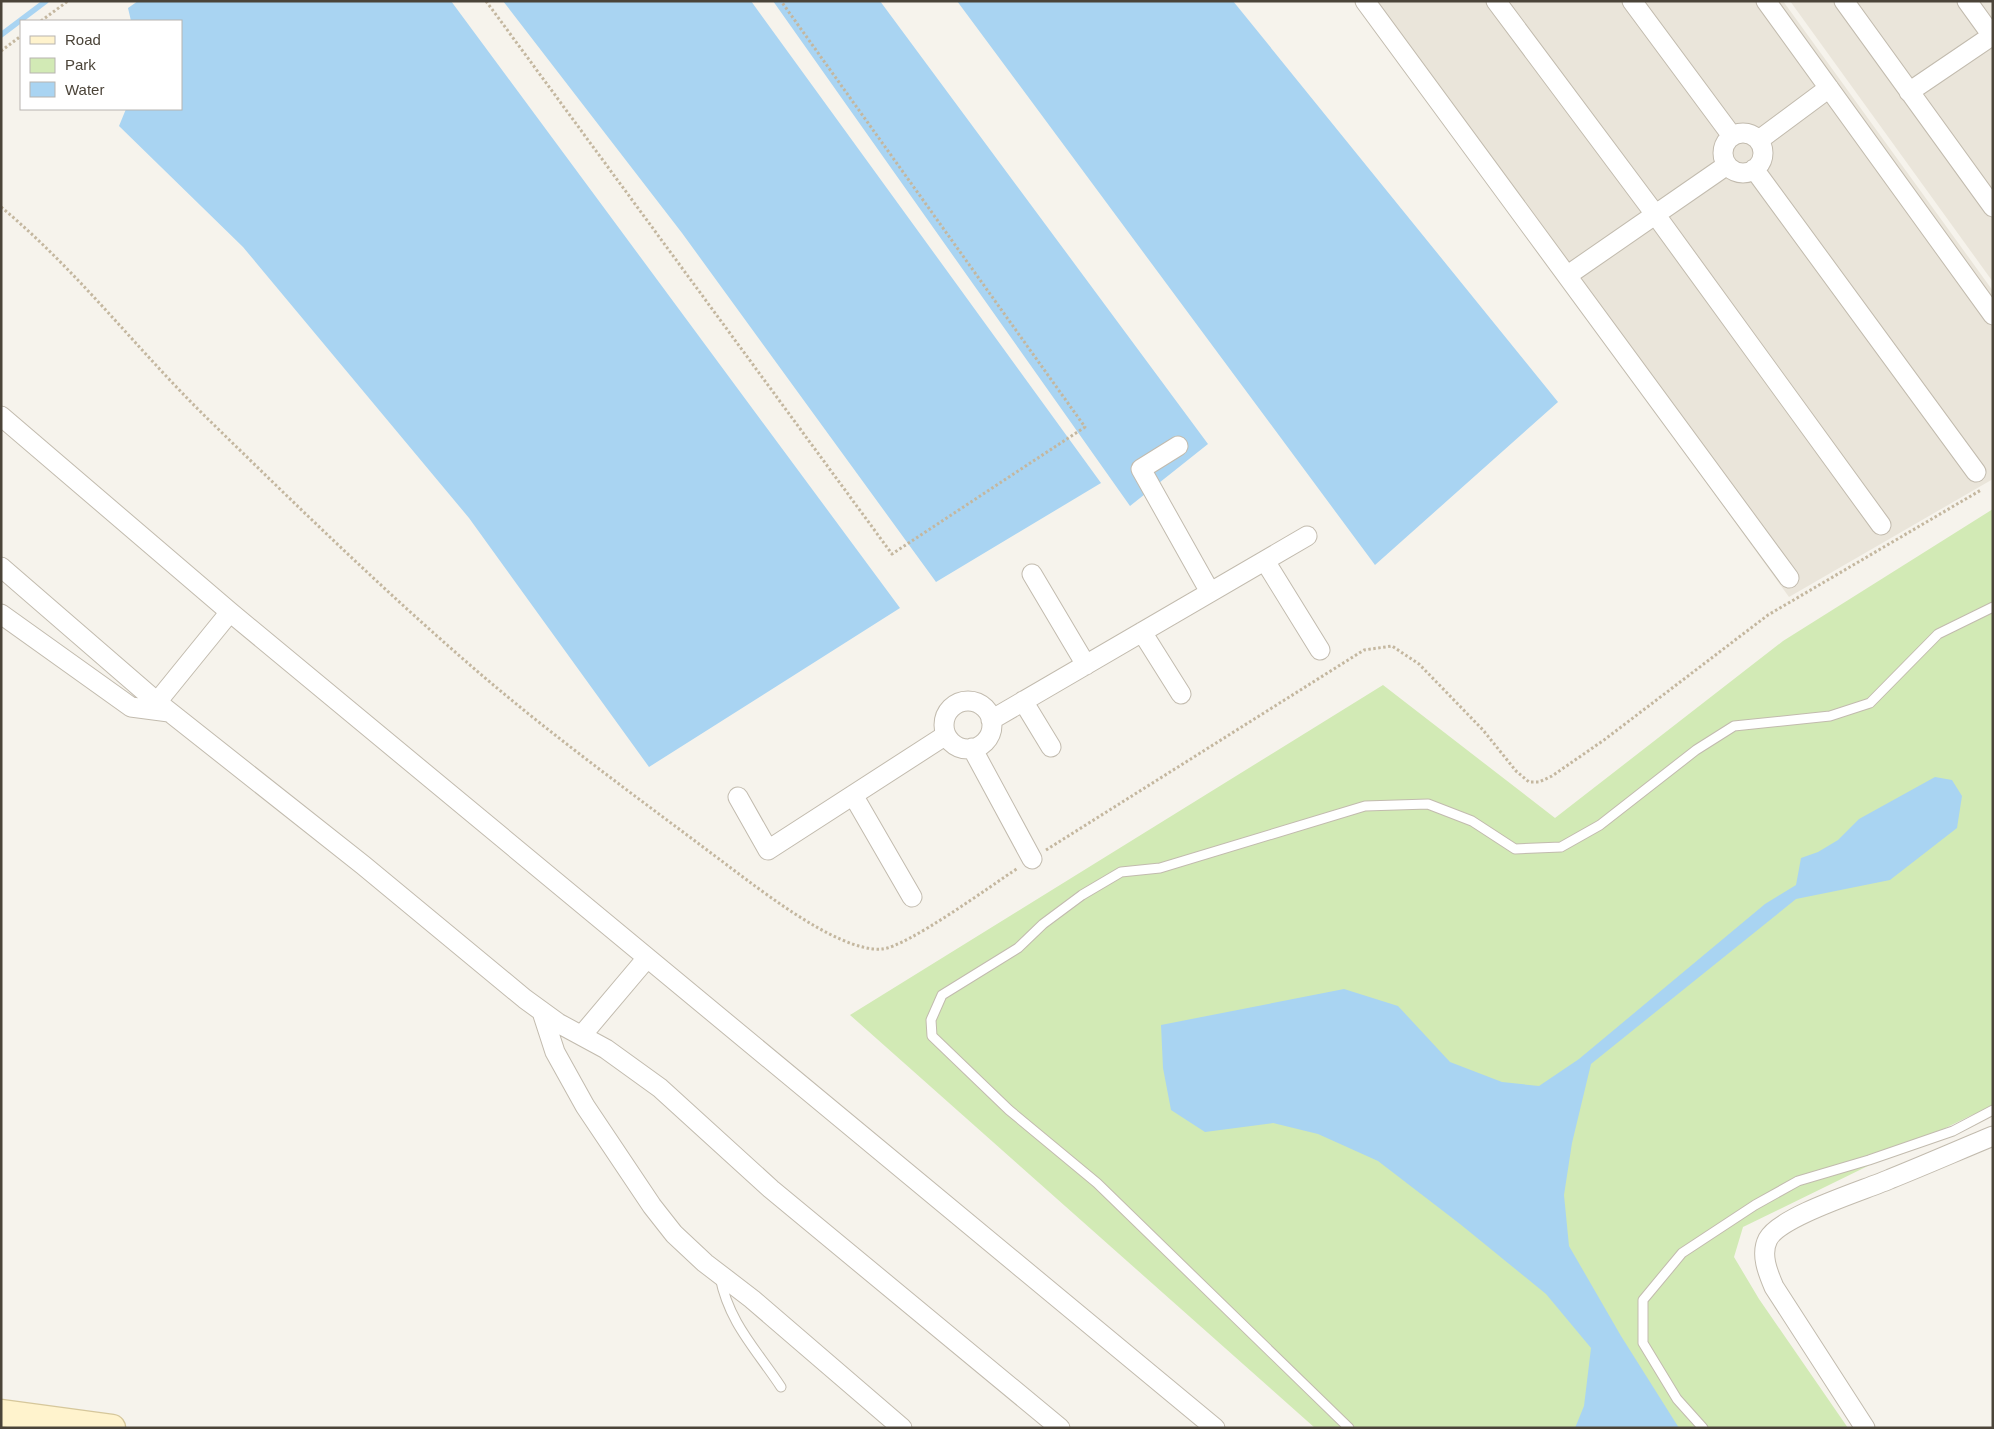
<svg xmlns="http://www.w3.org/2000/svg" width="1994" height="1429" font-family="Helvetica,sans-serif">
	<rect width="100%" height="100%" fill="#f6f3ec"/>
	<path fill="#eae5da" d="M1358 1H1783L1993 291V479L1789 597Z
		M1790 1H1993V282Z"/>
	<path fill="#d2eab5" d="M1993 509V1108L1972 1115 1743 1227 1734 1257 1759 1299 1848 1428H1315L850 1015 1383 685 1555 818 1783 641Z"/>
	<path fill="#a9d4f2" d="M138 1H451L900 608 649 767 469 518 243 247 119 126 126 109H181V21H131L128 8Z
		M503 1H751L1101 483 936 582 682 233Z
		M773 1H880L1208 444 1130 506Z
		M957 1H1233L1558 402 1375 565Z
		M1935 777 1952 780 1962 796 1957 828 1890 880 1796 899 1591 1064 1572 1143 1564 1195 1569 1246 1621 1336 1679 1428H1575L1584 1406 1591 1348 1546 1294 1460 1224 1378 1161 1318 1134 1273 1123 1205 1132 1171 1110 1163 1068 1161 1025 1344 989 1398 1006 1450 1062 1502 1082 1539 1086 1579 1059 1765 904 1796 885 1801 858 1818 852 1838 840 1859 819Z"/>
	<g fill="none" stroke-linecap="round" stroke-linejoin="round">
		<path stroke="#a9d4f2" stroke-width="5.5" d="M1 35 46 1"/>
		<defs>
			<path id="service" d="M720 1277C729 1323 756 1349 781 1387
				M1349 1428 1097 1183 1009 1110 932 1036 931 1020 942 995 1018 948 1043 924 1082 895 1121 872 1160 868 1365 806 1428 804 1472 821 1515 849 1561 847 1600 825 1696 750 1734 726 1830 716 1870 703 1938 634 1993 607
				M1703 1428 1677 1399 1643 1343V1300L1682 1253 1755 1205 1798 1181 1869 1160 1953 1131 1993 1110"/>
			<path id="minor" d="M1365 1 1789 578
				M1496 1 1655 214 1881 525
				M1632 1 1732 136
				M1766 1 1993 315
				M1844 1 1993 207
				M1967 1 1993 37
				M1909 92 1993 35
				M1723 153a20 20 0 1 1 40 0a20 20 0 1 1-40 0Z
				M1759 140 1829 88
				M1754 169 1976 472
				M1568 275 1727 165
				M1 416 230 612 1215 1428
				M1178 446 1141 469 1210 592
				M1265 561 1320 650
				M1 567 157 702 363 865 525 999 558 1023 606 1049 660 1088 771 1189 1060 1428
				M1032 574 1086 665
				M1 614 131 707 169 712
				M1142 632 1181 694
				M1023 701 1051 747
				M944 725a24 24 0 1 1 48 0a24 24 0 1 1-48 0Z
				M157 702 230 612
				M991 720 1307 536
				M972 748 1032 859
				M853 795 912 897
				M738 797 768 850 946 735
				M542 1012 555 1052 585 1106 652 1206 674 1234 705 1263 752 1299 902 1428
				M582 1035 647 958
				M1865 1428 1774 1287C1768 1273 1760 1254 1768 1239 1780 1216 1865 1190 1890 1179 1925 1165 1959 1150 1993 1136"/>
			<path id="secondary" d="M1 1413 112 1428"/>
		</defs>
		<use href="#service" stroke="#c2bbae" stroke-width="11"/>
		<use href="#minor" stroke="#c2bbae" stroke-width="21"/>
		<use href="#secondary" stroke="#d6c79b" stroke-width="29"/>
		<path stroke="#c4b79f" stroke-width="3" stroke-dasharray="2.5 2.5" stroke-linecap="butt" d="M486 1 892 554 1085 427 781 1
			M41 21 68 1
			M1 51 21 36
			M1 207C78 271 138 351 209 420 295 504 380 587 470 665 547 732 630 792 711 853 748 880 836 953 882 949 907 947 992 885 1018 868
			M1046 850 1364 650 1392 646 1419 664 1483 730 1516 771 1529 782H1539L1552 776 1604 740 1768 615 1981 490"/>
		<use href="#service" stroke="#fff" stroke-width="9"/>
		<use href="#minor" stroke="#fff" stroke-width="19"/>
		<use href="#secondary" stroke="#fff3cd" stroke-width="26"/>
	</g>
	<rect width="1994" height="1429" fill="none" stroke="#4b4439" stroke-width="5"/>
	<rect x="20" y="20" width="162" height="90" fill="#ffffff" stroke="#b7b4b0"/>
	<rect x="30" y="36" width="25" height="8" fill="#fff3cd" stroke="#b7b4b0"/>
	<text x="65" y="45" font-size="15" fill="#4b4439">Road</text>
	<rect x="30" y="58" width="25" height="15" fill="#d2eab5" stroke="#b7b4b0"/>
	<text x="65" y="70" font-size="15" fill="#4b4439">Park</text>
	<rect x="30" y="82" width="25" height="15" fill="#a9d4f2" stroke="#b7b4b0"/>
	<text x="65" y="95" font-size="15" fill="#4b4439">Water</text>
</svg>
